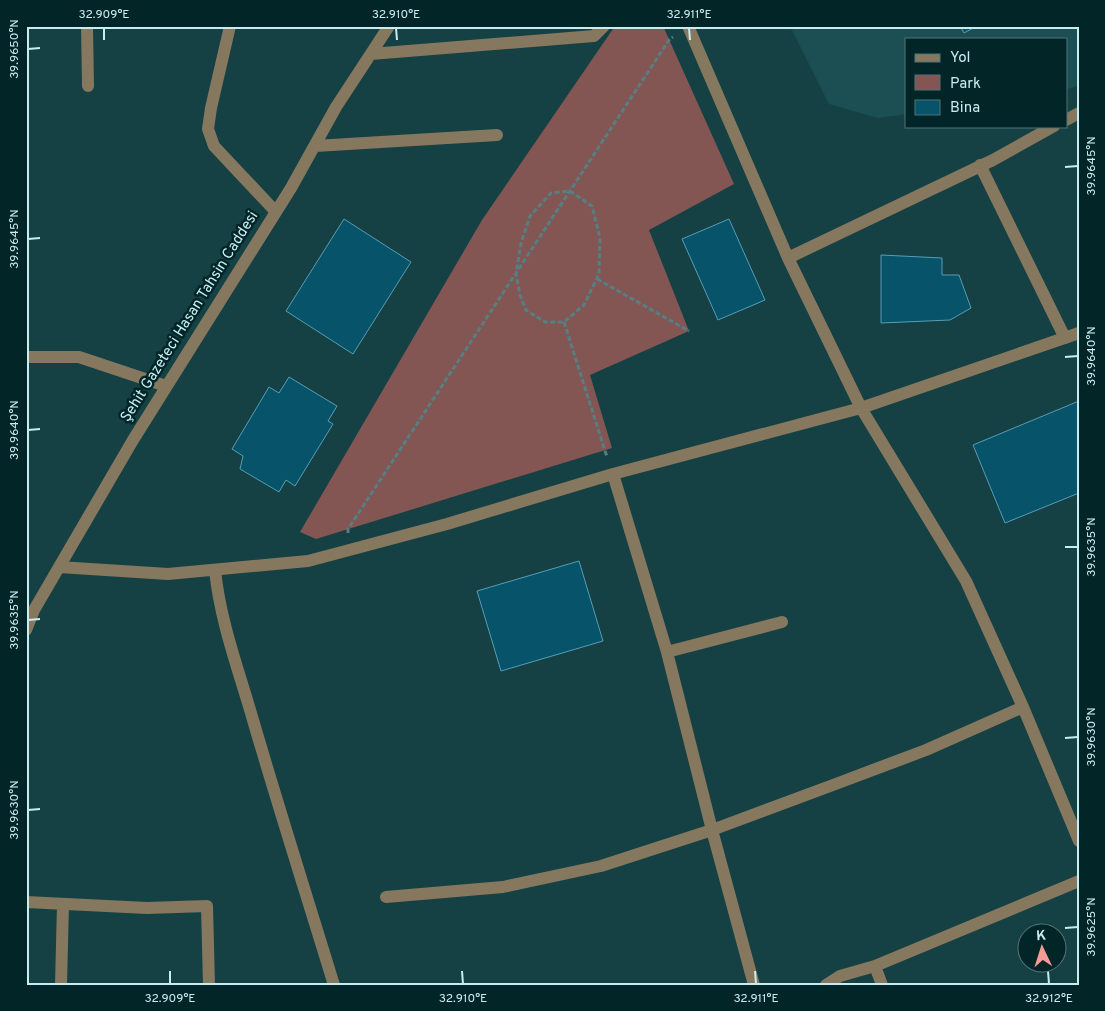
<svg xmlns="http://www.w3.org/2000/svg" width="1105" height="1011" font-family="Overpass,sans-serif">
	<rect width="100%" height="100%" fill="#154044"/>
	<path fill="#1c4f54" d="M790 26H1079V85L1072 88 1066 89V39H906V114L878 118 829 104Z"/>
	<path fill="#835653" d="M615 26H663L734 184 649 230 689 331 590 375 612 448 316 539 300 532 482 220Z"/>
	<path fill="#075369" stroke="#589db6" d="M960 26H977L964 33Z
		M344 219 411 262 353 354 286 311Z
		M729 219 765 300 718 320 682 239Z
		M881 255 942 258V275H959L971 308 950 320 881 323Z
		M289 377 337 406 328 421 333 424 295 486 286 480 279 492 240 469 243 456 232 449 269 387 279 393Z
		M1079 401V493L1005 523 973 445Z
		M579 561 603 641 501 671 477 591Z"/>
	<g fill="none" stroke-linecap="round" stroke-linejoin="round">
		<path stroke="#557f82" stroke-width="3" stroke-dasharray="5 2.5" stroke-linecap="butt" d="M570 191 592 206 600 238 599 274 584 305 564 322H545L526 310 520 295 516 274 521 243 530 216 551 193Z
			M597 279 689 331
			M564 322 607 457
			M348 533V529L669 40 673 37"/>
		<path stroke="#86785e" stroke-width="12" d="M87 26 88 86
			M230 26 211 108 208 129 214 146 276 212
			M688 26 788 258 861 408 966 581 1023 707 1079 841
			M371 54 594 36 604 26
			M1066 120 1079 113
			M315 146 497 135
			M980 165 1065 338
			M788 258 993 160 1054 126
			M26 357H79L166 386
			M613 474 667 652 712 830 754 985
			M59 567 168 574 308 561 447 524 613 474 861 408 1079 333
			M215 570C220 621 239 671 253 720 279 809 307 897 334 985
			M26 630 34 610 133 440 291 188 336 107 389 26
			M667 652 782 622
			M386 897 503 887 601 866 712 830 833 785 926 750 1023 707
			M26 902 147 908 207 906 209 985
			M875 966 882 985
			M61 985 63 904
			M826 985 840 976 875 966 1079 881"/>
	</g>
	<path fill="none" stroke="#c7edf0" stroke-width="2" d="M104 28V40M396 28 397 40M689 28 690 40M28 49 40 48M1065 167 1078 166M28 239 40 238M1065 357 1078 356M28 430 40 429M1065 547H1078M28 620 40 619M1065 738 1078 737M28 810 40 809M1065 928 1078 927M170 971V984M462 971 463 984M755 971 756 984M1048 971 1049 984"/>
	<g text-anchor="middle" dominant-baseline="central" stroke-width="5" stroke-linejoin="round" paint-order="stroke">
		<g font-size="15" fill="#c7edf0" stroke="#022528">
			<text transform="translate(190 317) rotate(-58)">Şehit Gazeteci Hasan Tahsin Caddesi</text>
		</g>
	</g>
	<rect width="1105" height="1011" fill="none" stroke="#022528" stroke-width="55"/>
	<rect x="905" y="38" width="162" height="90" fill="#022528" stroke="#517578"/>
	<rect x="915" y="54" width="25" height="8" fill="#86785e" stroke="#517578"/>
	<text x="950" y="62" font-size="15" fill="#c7edf0">Yol</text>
	<rect x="915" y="75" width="25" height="15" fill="#835653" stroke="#517578"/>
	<text x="950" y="88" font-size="15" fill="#c7edf0">Park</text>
	<rect x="915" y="100" width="25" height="15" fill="#075369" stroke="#517578"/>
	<text x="950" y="112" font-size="15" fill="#c7edf0">Bina</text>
	<g transform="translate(1042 948) rotate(356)"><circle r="24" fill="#022528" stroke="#517578"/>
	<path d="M0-4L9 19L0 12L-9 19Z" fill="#f59b96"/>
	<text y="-8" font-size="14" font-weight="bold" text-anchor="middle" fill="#c7edf0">K</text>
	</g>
	<rect x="28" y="28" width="1050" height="956" fill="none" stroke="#c7edf0" stroke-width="2"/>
	<g font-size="12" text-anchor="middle" fill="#c7edf0">
		<text x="104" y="18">32.909°E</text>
		<text x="396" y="18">32.910°E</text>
		<text x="689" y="18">32.911°E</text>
		<text transform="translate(14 49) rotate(-90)" y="4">39.9650°N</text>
		<text transform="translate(1091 166) rotate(-90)" y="4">39.9645°N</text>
		<text transform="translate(14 239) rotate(-90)" y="4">39.9645°N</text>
		<text transform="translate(1091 356) rotate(-90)" y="4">39.9640°N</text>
		<text transform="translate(14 430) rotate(-90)" y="4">39.9640°N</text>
		<text transform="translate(1091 547) rotate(-90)" y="4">39.9635°N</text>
		<text transform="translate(14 620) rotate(-90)" y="4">39.9635°N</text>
		<text transform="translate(1091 737) rotate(-90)" y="4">39.9630°N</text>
		<text transform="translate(14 810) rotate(-90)" y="4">39.9630°N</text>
		<text transform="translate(1091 927) rotate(-90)" y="4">39.9625°N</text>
		<text x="170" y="1002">32.909°E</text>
		<text x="463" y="1002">32.910°E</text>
		<text x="756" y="1002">32.911°E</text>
		<text x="1049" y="1002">32.912°E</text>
	</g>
</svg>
